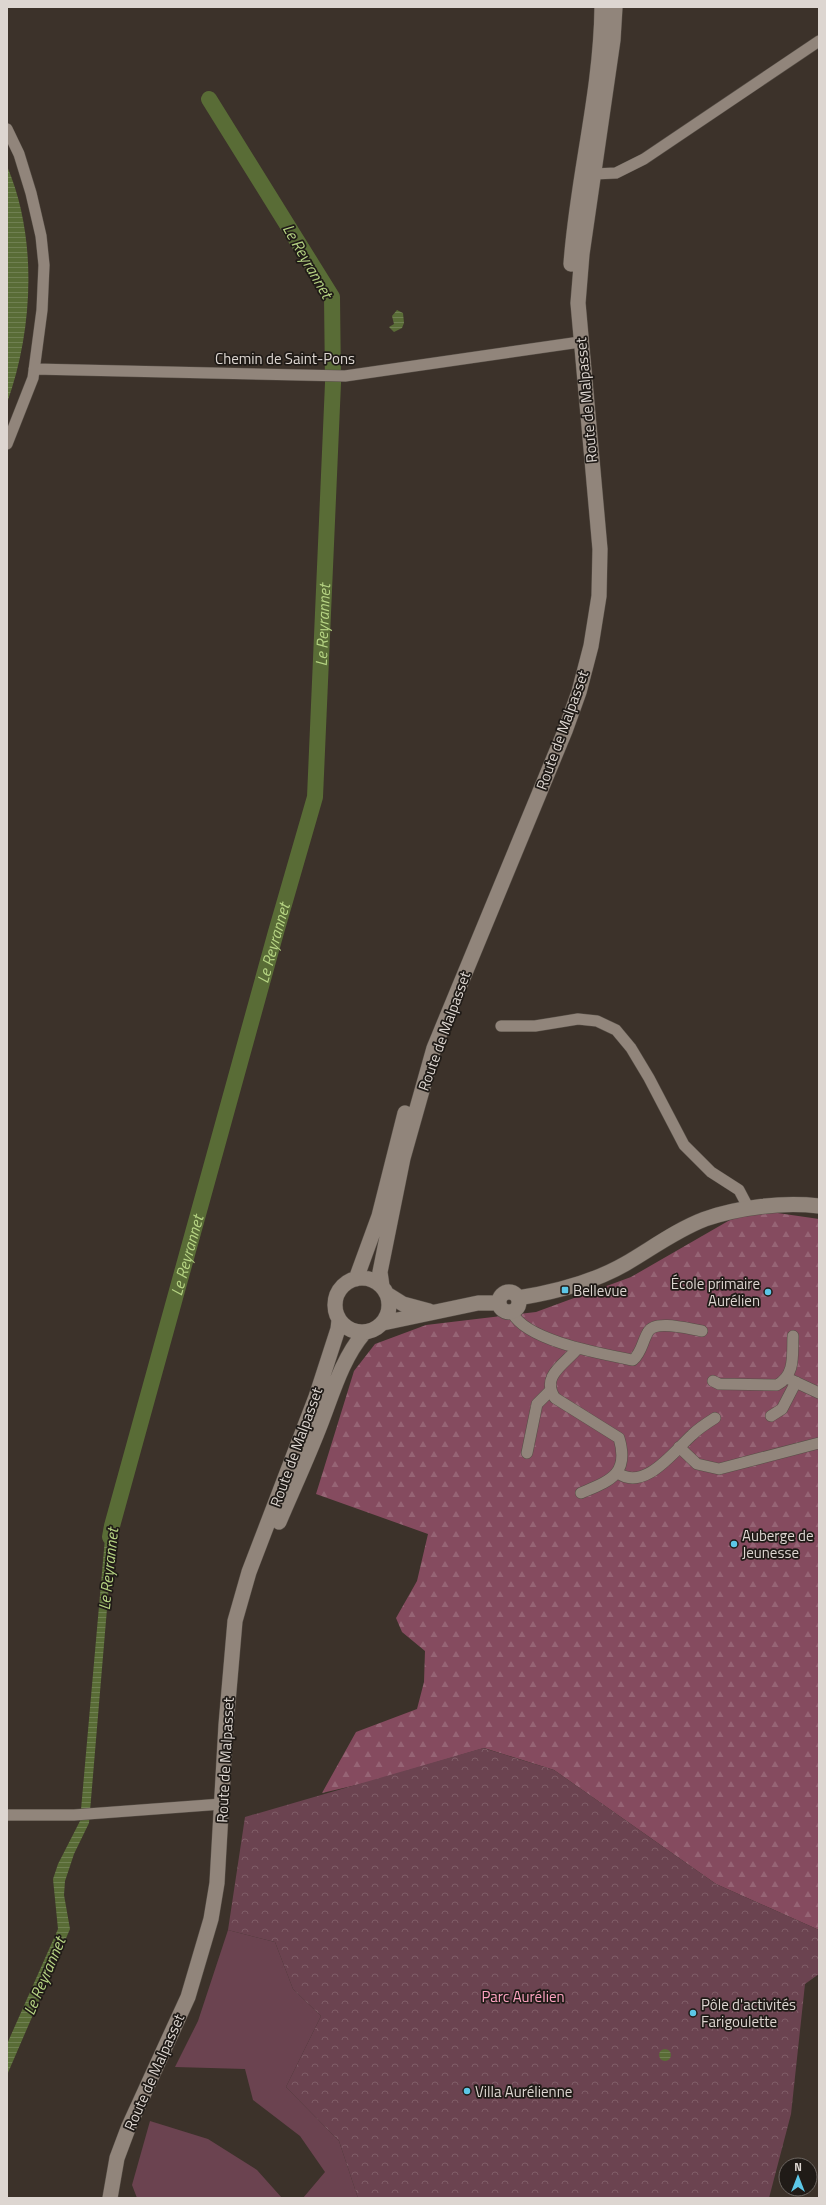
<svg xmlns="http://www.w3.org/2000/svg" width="826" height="2205" font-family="'Titillium Web',sans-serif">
	<defs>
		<pattern id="forest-firs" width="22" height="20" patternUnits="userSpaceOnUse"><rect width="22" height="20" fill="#854b5f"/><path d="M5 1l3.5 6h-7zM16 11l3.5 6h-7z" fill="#966475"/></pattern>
		<pattern id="park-crowns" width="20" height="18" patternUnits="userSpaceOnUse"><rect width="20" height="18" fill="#6b4350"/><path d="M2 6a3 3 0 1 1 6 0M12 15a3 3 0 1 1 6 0" fill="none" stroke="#805d68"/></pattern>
		<pattern id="water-rules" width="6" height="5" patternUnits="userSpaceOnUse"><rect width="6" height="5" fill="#596c36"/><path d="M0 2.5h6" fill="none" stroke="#708052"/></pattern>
	</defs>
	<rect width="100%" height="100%" fill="#3c322a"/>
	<path fill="#6b4350" d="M228 1930 275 1942 293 1989 321 2016 286 2087 339 2141 358 2198H303L325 2172 300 2136 253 2100 245 2069 175 2067 198 2021Z
		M150 2121 208 2139 257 2170 282 2198H137L132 2185Z"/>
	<path fill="url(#forest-firs)" d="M749 1209 819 1219V1930L716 1884 554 1770 484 1748 369 1782 322 1793 356 1732 417 1709 424 1682 425 1651 402 1632 396 1618 417 1581 428 1534 316 1494 354 1371 375 1344 426 1325 536 1312 631 1277Z"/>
	<path fill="url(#park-crowns)" d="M483 1748 554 1770 716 1884 819 1930V1974L805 1984 791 2114 769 2198H358L339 2141 286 2087 321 2016 293 1989 275 1942 228 1930 245 1817Z"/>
	<path fill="url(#water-rules)" d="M7 166C38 239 33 330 7 403Z
		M397 310 403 313 404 323 402 328 394 332 389 327 394 324 392 316Z
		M113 1515 118 1517 115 1524 111 1561 89 1823 74 1854 65 1881 64 1895 70 1929 7 2075V2044L58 1929 53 1879 58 1864 80 1821 106 1527Z
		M659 2055a6 6 0 1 1 12 0a6 6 0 1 1-12 0Z"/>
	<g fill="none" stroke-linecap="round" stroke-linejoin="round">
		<path stroke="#596c36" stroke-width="16" id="s1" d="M110 1537 112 1526 276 932 315 797 333 383 332 297 209 99"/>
		<defs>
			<path id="minor" d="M7 129 19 154 31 193 41 236 44 265 42 310 33 378 7 444
				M594 174 616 173 644 159 819 41
				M34 369 345 376 580 342
				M501 1026H535L578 1019 597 1021 616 1030 631 1048 649 1078 684 1145 711 1172 739 1190 749 1209
				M512 1312C525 1341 603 1354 633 1360 642 1352 642 1342 648 1332 655 1319 689 1329 702 1331
				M578 1348C565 1364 540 1376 555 1398L619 1438C630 1475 609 1481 581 1493
				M789 1379 819 1393
				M713 1381 719 1384 777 1385C796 1375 792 1354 793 1336
				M771 1416 782 1409 796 1382
				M679 1447 697 1464 719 1469 819 1443
				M527 1453 537 1404 550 1391
				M618 1473C645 1492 675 1450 692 1435 699 1428 707 1423 715 1418
				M7 1815H74L222 1804"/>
			<path id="secondary" d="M571 264C577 178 601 94 602 7
				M335 1305a27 27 0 1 1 54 0a27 27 0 1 1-54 0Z
				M356 1279 379 1216 405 1113
				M382 1286 380 1272 403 1158 434 1048 565 731 579 692 591 646 599 596 600 549 578 303 582 254 613 40 615 7
				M499 1302a10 10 0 1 1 20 0a10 10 0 1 1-20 0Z
				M387 1294 403 1304 429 1311
				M518 1298C555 1292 592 1283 625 1264 651 1249 676 1230 705 1219 740 1207 782 1202 819 1206
				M383 1323 478 1303H499
				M279 1522C293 1489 308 1457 321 1423 333 1392 342 1359 364 1333
				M110 2198 117 2158 129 2126 188 1997 211 1919 217 1883 226 1725 235 1621 249 1572 316 1397 338 1329 339 1320"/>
		</defs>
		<use href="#minor" stroke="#574f47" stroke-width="12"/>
		<use href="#secondary" stroke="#574f47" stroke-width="16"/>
		<use href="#minor" stroke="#91857b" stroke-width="11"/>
		<use href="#secondary" stroke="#91857b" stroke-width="15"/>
	</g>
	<g fill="#5cc7e7" stroke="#201b17" stroke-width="1.5">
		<rect x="561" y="1286" width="8" height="8" rx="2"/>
		<circle cx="768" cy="1292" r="4"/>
		<circle cx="734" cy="1544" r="4"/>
		<circle cx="693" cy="2013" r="4"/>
		<circle cx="467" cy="2091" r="4"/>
	</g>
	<g text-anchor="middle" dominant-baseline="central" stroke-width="3.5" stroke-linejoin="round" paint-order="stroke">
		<g font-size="15" fill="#ddd6d1" stroke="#201b17">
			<text x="285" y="358">Chemin de Saint-Pons</text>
			<text transform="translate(586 400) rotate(-95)">Route de Malpasset</text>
			<text transform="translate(562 730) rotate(-70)">Route de Malpasset</text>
			<text transform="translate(444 1031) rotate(-70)">Route de Malpasset</text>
			<text transform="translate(296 1447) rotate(-70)">Route de Malpasset</text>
			<text transform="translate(225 1760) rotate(-87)">Route de Malpasset</text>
			<text transform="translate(154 2072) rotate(-66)">Route de Malpasset</text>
		</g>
		<g font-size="15" fill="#ddd6d1" stroke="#201b17" text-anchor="start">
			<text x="760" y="1283" text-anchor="end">École primaire<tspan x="760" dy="17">Aurélien</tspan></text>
			<text x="573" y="1290">Bellevue</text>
			<text x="742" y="1535">Auberge de<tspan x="742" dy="17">Jeunesse</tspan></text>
			<text x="701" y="2004">Pôle d'activités<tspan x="701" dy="17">Farigoulette</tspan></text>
			<text x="475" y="2091">Villa Aurélienne</text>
		</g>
		<g font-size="15" fill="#fda3c1" stroke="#201b17">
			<text x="523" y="1996">Parc Aurélien</text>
		</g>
		<g font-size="16" font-style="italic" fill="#b6d483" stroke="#201b17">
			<text transform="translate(308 261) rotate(60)">Le Reyrannet</text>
			<text stroke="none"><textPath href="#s1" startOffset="940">Le Reyrannet</textPath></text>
			<text stroke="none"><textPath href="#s1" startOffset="616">Le Reyrannet</textPath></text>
			<text stroke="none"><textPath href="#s1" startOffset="292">Le Reyrannet</textPath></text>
			<text transform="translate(108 1569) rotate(-84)">Le Reyrannet</text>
			<text transform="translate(44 1976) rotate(-67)">Le Reyrannet</text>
		</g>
	</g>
	<rect width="826" height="2205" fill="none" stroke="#ddd6d1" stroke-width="16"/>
	<g transform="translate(798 2177)"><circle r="19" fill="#201b17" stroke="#6c6661"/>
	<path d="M0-3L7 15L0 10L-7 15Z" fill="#5cc7e7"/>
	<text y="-6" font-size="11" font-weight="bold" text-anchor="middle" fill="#ddd6d1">N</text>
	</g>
</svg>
